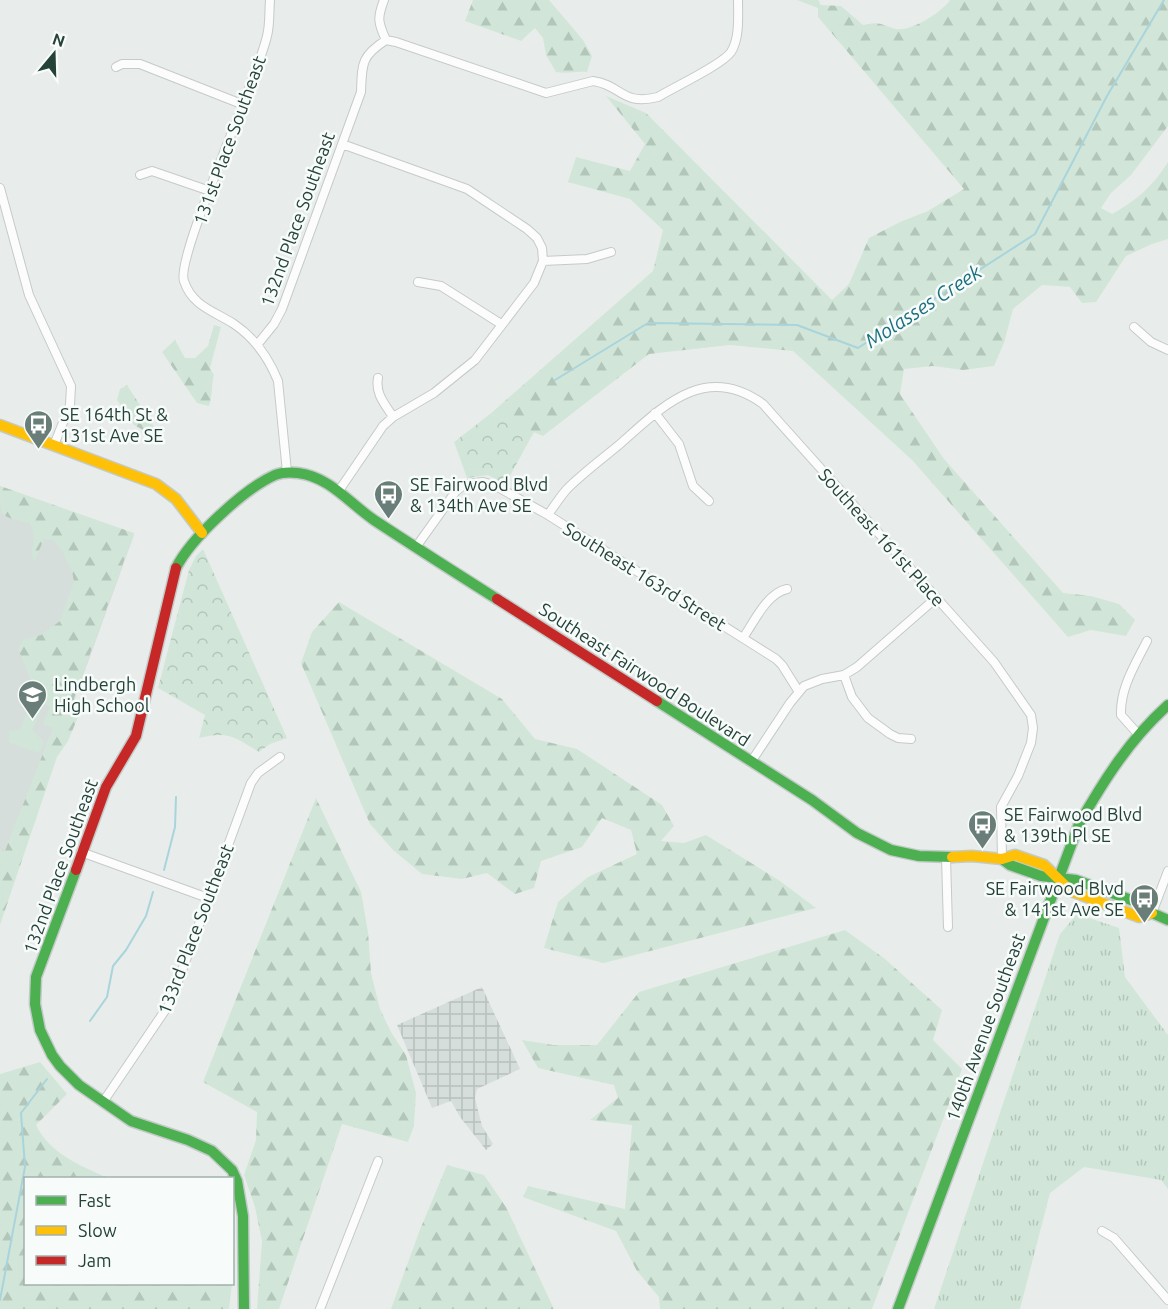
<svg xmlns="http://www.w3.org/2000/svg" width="1168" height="1309" font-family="Ubuntu,sans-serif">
	<defs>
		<pattern id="industrial-grid" width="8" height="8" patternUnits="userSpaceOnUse" patternTransform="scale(1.5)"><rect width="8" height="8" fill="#d6dedb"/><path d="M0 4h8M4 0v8" fill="none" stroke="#b8c0bd"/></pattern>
		<pattern id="grass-tufts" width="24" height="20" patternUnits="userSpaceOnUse" patternTransform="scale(1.5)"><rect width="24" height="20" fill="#d1e6d8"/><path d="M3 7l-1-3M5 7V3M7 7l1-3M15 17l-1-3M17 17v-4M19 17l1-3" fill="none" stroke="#b3c6ba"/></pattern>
		<pattern id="forest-firs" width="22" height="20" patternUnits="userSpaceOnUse" patternTransform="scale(1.5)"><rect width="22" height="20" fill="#d1e6d8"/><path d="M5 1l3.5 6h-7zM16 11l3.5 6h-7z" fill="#b3c6ba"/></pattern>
		<pattern id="park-crowns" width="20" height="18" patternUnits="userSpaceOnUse" patternTransform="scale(1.5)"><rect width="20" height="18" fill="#d1e6d8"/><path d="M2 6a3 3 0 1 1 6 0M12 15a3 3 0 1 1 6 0" fill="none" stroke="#b3c6ba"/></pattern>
	</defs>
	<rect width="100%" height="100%" fill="#e8edeb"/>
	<path fill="#d6dedb" d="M0 486 134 535 0 905Z"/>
	<path fill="url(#industrial-grid)" d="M482 987 520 1069 477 1089 475 1098 482 1126 493 1144 486 1150 460 1117 451 1101 432 1108 397 1025Z"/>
	<path fill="url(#grass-tufts)" d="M1077 914 1119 928 1125 977 1168 1035V1189L1161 1180 1084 1167 1050 1193 1020 1309H934L1060 934Z"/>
	<path fill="url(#forest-firs)" d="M473 0H549L583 40 592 56 587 72C576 71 567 74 556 72L546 55 543 38 535 28 521 41 465 21Z
		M797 0H818L821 5 841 6 863 25C883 21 879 25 896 29 911 32 942 12 950 0H1168V126L1131 175 1111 193 1101 208 1112 214C1137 200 1152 187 1168 162V239L1152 244 1126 256 1096 302 1082 303 1070 287 1042 285 1013 309 1004 343 994 366 963 370 933 366 904 369 900 394 944 459 1063 593 1091 596 1119 604 1135 620 1126 636 1091 630 1068 637 912 460 793 351 730 345 649 354 543 436 490 414 653 271 663 230 630 199 568 182 576 157 630 171 645 144 606 96 646 113 832 300 849 284 869 238 900 222 928 211 964 189 818 17V8Z
		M214 325 221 327 210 368 214 375C211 386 213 395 209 406L197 403 162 352 175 340 185 358H195L208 346Z
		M127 385 163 441 158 442 154 436 134 425 117 400 120 389Z
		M0 486 134 533 74 698 78 717 68 741 57 757 0 925V850L5 851 53 728 43 724 50 708 38 696 18 649 23 640 41 635 60 621 74 582 72 571 62 550 53 540 44 539 34 562C28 548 39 540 30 523 0 516 0 519 0 486Z
		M339 602 502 699 535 739 577 749 662 805 674 826 661 841 684 843 706 835 780 881 816 908 604 963 544 948 558 902 588 877 637 854 631 830 602 818 582 847 541 861 534 888 515 894 487 873 462 879 422 874 393 850 370 824 301 663 312 632Z
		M316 798 361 892 368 932 371 973 380 1009 391 1032 406 1055 416 1093 414 1126 408 1142 342 1124 279 1309H257L262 1241 255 1207 244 1175 256 1140 257 1112 203 1082Z
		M845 930 885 959 942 1010 933 1040 962 1069 872 1309H660L659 1297 637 1271 616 1231 523 1197 528 1186 625 1209 632 1125 590 1120 618 1098 614 1085 538 1068 522 1040 553 1045H597L639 992Z
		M40 1062 67 1094 36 1125C49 1153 81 1166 108 1178H26V1284H232L229 1309H0V1074Z
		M447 1165 484 1175 506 1207 554 1309H391L419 1232Z"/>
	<path fill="url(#park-crowns)" d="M490 414 534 432 505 485 488 475 467 478 454 442Z
		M203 549 287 738 270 744 259 752C234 737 229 731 199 738L205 715 158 688 189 570 196 556Z"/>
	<path fill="#d1e6d8" d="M32 701 43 705 32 730 44 742 39 753 9 742V731L20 730Z"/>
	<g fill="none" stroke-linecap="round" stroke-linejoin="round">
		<path stroke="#a9d4db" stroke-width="2" d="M555 380 648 323 797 325 858 348 1035 234 1107 96 1164 0
			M164 870 175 827 176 797
			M90 1021 107 997 113 966 126 950 146 916 153 892
			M0 1300 25 1167 21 1113 47 1079"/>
		<defs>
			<path id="street" d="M270 0C269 12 270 25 267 36 258 78 175 258 184 281 192 306 214 311 234 324 255 338 269 359 278 381L287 472
				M386 40 396 42 546 93 593 81C622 85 621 106 658 97 674 87 722 65 731 52 740 38 738 15 738 0
				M116 67 122 64H140L244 105
				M140 175 152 171 210 191
				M0 188 29 295 71 386 70 405 54 445
				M543 261 587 259 611 252
				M418 282 441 286 501 324
				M1134 327 1151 342 1168 350
				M257 345 274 324 282 309 361 92C362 64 361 56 386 40 378 23 377 18 384 0
				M378 378C375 394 385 404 393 417
				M655 413 679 444 693 486 709 501
				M338 492 383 426 393 417 434 393 475 360 534 283 543 261 542 248 537 238 527 229 467 189 342 144
				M548 515C554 506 560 497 567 489 583 473 602 459 620 444 663 406 705 362 763 404L994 662 1031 715 1033 728 1031 743 1018 776 1001 807 1002 859
				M416 547 456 491 464 485 475 483 483 482 494 485 548 515 776 659 782 665 799 692
				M743 638C754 622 767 593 787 589
				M844 675 852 697 868 718 890 734 898 738 911 739
				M1137 733 1121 715C1120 688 1135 665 1147 641
				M751 762 790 703 804 686 822 679 844 675 857 667 936 598
				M81 852 208 898
				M946 857 948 927
				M1152 913 1168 871
				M103 1102 170 1003 251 783 258 773 280 757
				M1102 1231 1114 1238 1168 1300
				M320 1309 378 1161"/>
			<path id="fast" d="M176 568C191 538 244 489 275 475 282 472 290 472 298 473 330 477 349 503 374 520 415 547 456 573 497 599
				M657 701 812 800 857 833 891 850 919 856 952 857
				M1002 859 1010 865 1041 876 1076 880 1145 905 1152 913 1168 920
				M76 870 36 977 35 1004 40 1030 52 1055 60 1066 79 1085 131 1121 188 1140 212 1151 232 1170 237 1181 243 1216 244 1309
				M898 1309 1079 824C1104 780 1130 739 1168 705"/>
			<path id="slow" d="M0 425 156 484 176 499 202 533
				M952 857 972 856 1002 859 1015 855 1044 865 1071 891 1139 917 1152 913"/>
			<path id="jam" d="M497 599 657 701
				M76 870 106 787 136 736 176 568"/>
		</defs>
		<use href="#street" stroke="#c5cac8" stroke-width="10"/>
		<use href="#fast" stroke="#c3cbc8" stroke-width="13"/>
		<use href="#slow" stroke="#c3cbc8" stroke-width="13"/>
		<use href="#jam" stroke="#c3cbc8" stroke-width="13"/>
		<use href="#street" stroke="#fcfcfc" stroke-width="8"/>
		<use href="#fast" stroke="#4caf50" stroke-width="10"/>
		<use href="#slow" stroke="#ffc107" stroke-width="10"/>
		<use href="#jam" stroke="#c62828" stroke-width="10"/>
	</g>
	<defs>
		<symbol id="bus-pin" viewBox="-11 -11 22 30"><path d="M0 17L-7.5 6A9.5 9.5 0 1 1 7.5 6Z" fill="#697e78" stroke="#f7fbf9"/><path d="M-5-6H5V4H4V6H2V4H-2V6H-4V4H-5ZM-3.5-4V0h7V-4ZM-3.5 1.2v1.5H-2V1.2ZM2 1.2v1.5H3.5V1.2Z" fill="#fff"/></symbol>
		<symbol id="school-pin" viewBox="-11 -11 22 30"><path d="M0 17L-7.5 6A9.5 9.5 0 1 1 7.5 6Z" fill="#697e78" stroke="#f7fbf9"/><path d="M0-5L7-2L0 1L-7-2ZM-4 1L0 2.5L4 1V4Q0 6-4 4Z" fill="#fff"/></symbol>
	</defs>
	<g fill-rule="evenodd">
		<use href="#bus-pin" x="22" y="408" width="33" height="45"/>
		<use href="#bus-pin" x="372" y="478" width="33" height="45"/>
		<use href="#school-pin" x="16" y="678" width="33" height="45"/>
		<use href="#bus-pin" x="966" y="808" width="33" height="45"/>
		<use href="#bus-pin" x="1128" y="882" width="33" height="45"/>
	</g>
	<g text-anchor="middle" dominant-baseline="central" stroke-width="5" stroke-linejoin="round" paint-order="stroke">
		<g font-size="18" fill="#24423a" stroke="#f7fbf9">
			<text transform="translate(229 140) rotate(-70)">131st Place Southeast</text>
			<text transform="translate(297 219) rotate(-70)">132nd Place Southeast</text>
			<text transform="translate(882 537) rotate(48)">Southeast 161st Place</text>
			<text transform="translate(645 576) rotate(32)">Southeast 163rd Street</text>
			<text transform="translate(645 674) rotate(33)">Southeast Fairwood Boulevard</text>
			<text transform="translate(60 866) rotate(-70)">132nd Place Southeast</text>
			<text transform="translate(195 929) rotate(-69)">133rd Place Southeast</text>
			<text transform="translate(985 1027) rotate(-70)">140th Avenue Southeast</text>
		</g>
		<g font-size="18" fill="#24423a" stroke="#f7fbf9" text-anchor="start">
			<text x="60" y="414">SE 164th St &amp;<tspan x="60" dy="21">131st Ave SE</tspan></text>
			<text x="410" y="484">SE Fairwood Blvd<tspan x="410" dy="21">&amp; 134th Ave SE</tspan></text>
			<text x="54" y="684">Lindbergh<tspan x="54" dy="21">High School</tspan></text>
			<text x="1004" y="814">SE Fairwood Blvd<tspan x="1004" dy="21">&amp; 139th Pl SE</tspan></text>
			<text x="1124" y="888" text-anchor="end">SE Fairwood Blvd<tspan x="1124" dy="21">&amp; 141st Ave SE</tspan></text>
		</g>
		<g font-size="20" font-style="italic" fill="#1c6f80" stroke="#f7fbf9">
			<text transform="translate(923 306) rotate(-33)">Molasses Creek</text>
		</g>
	</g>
	<rect x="24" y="1177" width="210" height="108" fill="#f7fbf9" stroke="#a3b1ad" stroke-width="1.5"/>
	<rect x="36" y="1196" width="30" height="9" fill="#4caf50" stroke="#a3b1ad" stroke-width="1.5"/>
	<text x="78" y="1207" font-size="18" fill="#24423a">Fast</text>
	<rect x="36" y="1226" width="30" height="9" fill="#ffc107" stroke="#a3b1ad" stroke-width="1.5"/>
	<text x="78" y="1237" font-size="18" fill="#24423a">Slow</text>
	<rect x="36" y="1256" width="30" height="9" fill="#c62828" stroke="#a3b1ad" stroke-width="1.5"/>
	<text x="78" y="1267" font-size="18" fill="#24423a">Jam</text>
	<g transform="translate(54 54) rotate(19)" stroke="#f7fbf9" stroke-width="4.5" paint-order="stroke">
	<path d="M0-4.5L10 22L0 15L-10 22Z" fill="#24423a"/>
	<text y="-9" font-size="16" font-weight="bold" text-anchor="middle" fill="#24423a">N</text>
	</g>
</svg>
